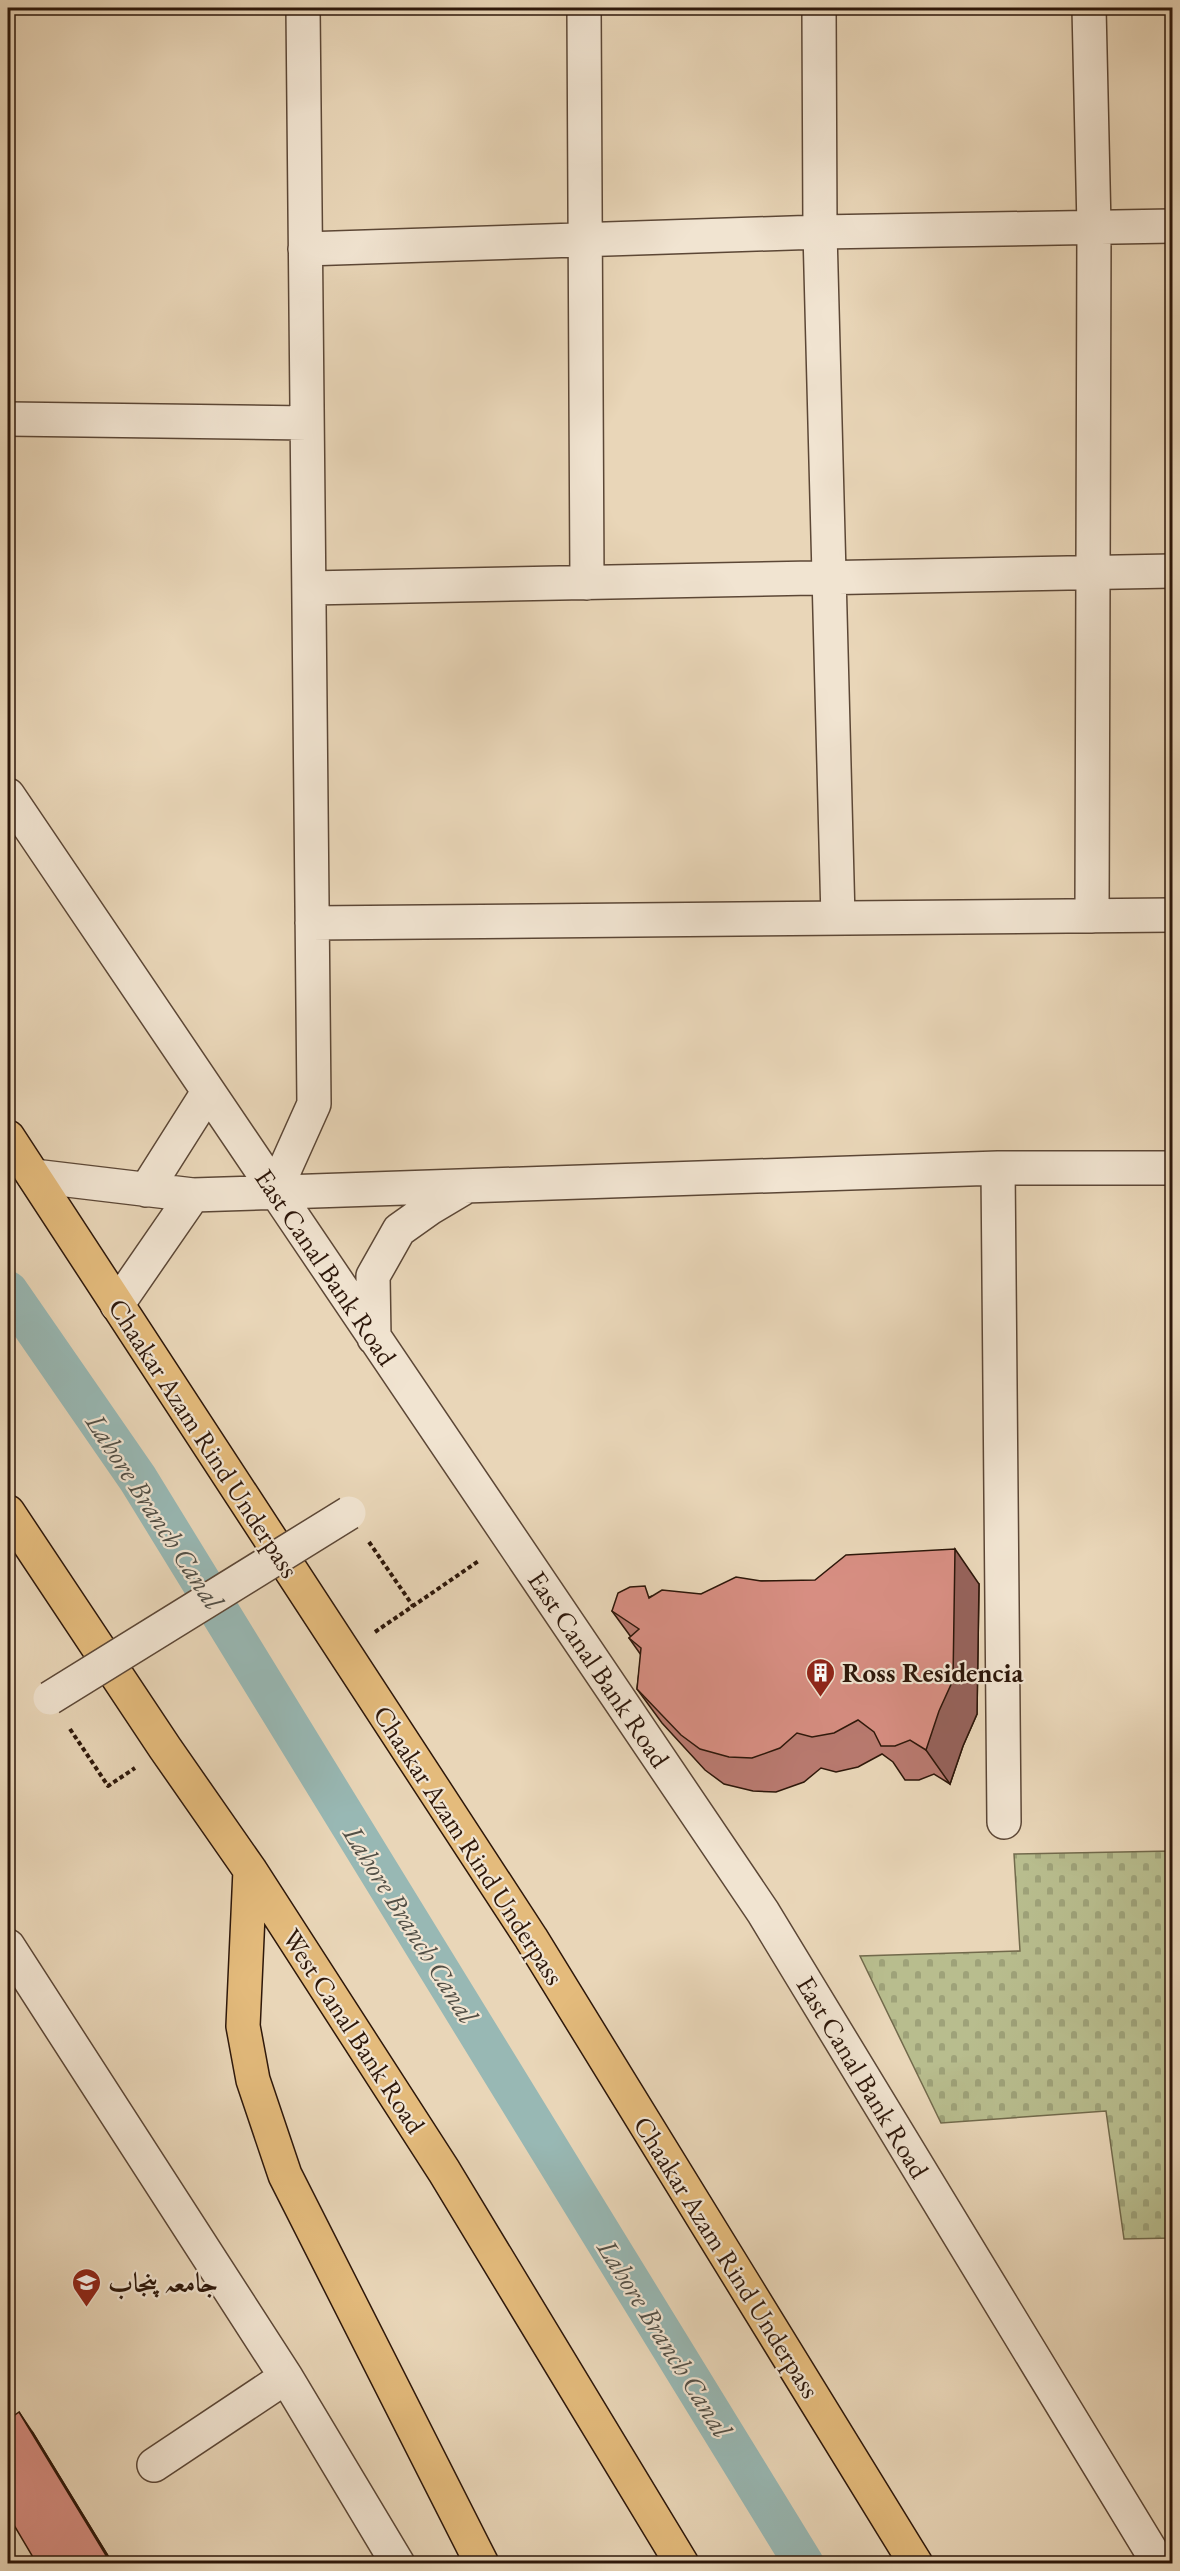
<svg xmlns="http://www.w3.org/2000/svg" width="1180" height="2571" font-family="'EB Garamond',Amiri,serif">
	<defs>
		<pattern id="cemetery-stones" width="16" height="16" patternUnits="userSpaceOnUse" patternTransform="scale(1.5)"><rect width="16" height="16" fill="#b8bd8e"/><path d="M2 7V4a2 2 0 0 1 4 0v3zM10 15v-3a2 2 0 0 1 4 0v3z" fill="#9ea279"/></pattern>
	</defs>
	<rect width="100%" height="100%" fill="#e9d6b8"/>
	<filter id="stains"><feTurbulence type="fractalNoise" baseFrequency=".00333" numOctaves="4"/><feColorMatrix values="0 0 0 0 .2 0 0 0 0 .09 0 0 0 0 .02 0 0 0 .5 -.17"/></filter>
	<radialGradient id="worn" r=".72"><stop offset=".6" stop-color="#630" stop-opacity="0"/><stop offset="1" stop-color="#630" stop-opacity=".3"/></radialGradient>
	<path fill="url(#cemetery-stones)" stroke="#726a4c" stroke-width="1.5" d="M1172 1851V2238L1124 2239 1106 2111 941 2123 860 1956 1020 1951 1014 1854Z"/>
	<g fill="none" stroke-linecap="round" stroke-linejoin="round">
		<path stroke="#98b8b4" stroke-width="40" d="M8 1291 138 1479 804 2564"/>
		<defs>
			<path id="minor" d="M584 8 587 583
				M819 8 820 232 838 918
				M1089 8 1094 227 1092 916
				M305 249 820 232 1172 226
				M8 419 307 423
				M309 588 1172 571
				M8 795 763 1912 1159 2564
				M312 923 1172 915
				M998 1168 1004 1822
				M34 1176 193 1195
				M146 1190 208 1092
				M275 1191 314 1104 303 8
				M117 1305 193 1195 998 1168H1172
				M374 1338 373 1276 399 1230 430 1208 467 1186
				M8 1946 286 2377 398 2564
				M154 2465 286 2377"/>
			<path id="highway" d="M8 1137 531 1938 916 2564
				M8 1512 165 1748 250 1870 444 2171 682 2564
				M250 1870 243 2026 253 2080 285 2175 482 2564"/>
		</defs>
		<use href="#minor" stroke="#5c4736" stroke-width="36"/>
		<use href="#highway" stroke="#2d170a" stroke-width="36"/>
		<path stroke="#2d170a" stroke-width="4" stroke-dasharray="4.5 3" stroke-linecap="butt" d="M369 1542 413 1606
			M375 1632 480 1560
			M70 1729 108 1786 135 1768"/>
		<use href="#minor" stroke="#f1e4d1" stroke-width="33"/>
		<use href="#highway" stroke="#e4bb7c" stroke-width="33"/>
		<defs>
			<path id="minor-bridge" d="M50 1698 349 1513"/>
		</defs>
		<use href="#minor-bridge" stroke="#5c4736" stroke-width="36" stroke-linecap="butt"/>
		<use href="#minor-bridge" stroke="#f1e4d1" stroke-width="33"/>
	</g>
	<path fill="#b97a70" stroke="#2d170a" stroke-width="1.5" d="M761 1581 979 1584 977 1714 963 1746 950 1784 934 1774 919 1780H905L893 1762 882 1754 858 1767 836 1772 821 1768 804 1782 776 1792 753 1791 724 1784 705 1770 662 1723 637 1689 641 1655 629 1638 631 1637 612 1611 652 1596 701 1594Z
		M33 2433 113 2564H37Z"/>
	<path fill="#96635b" stroke="#2d170a" stroke-width="1.5" d="M955 1549 979 1584 977 1714 963 1746 950 1784 926 1750Z
		M19 2412 33 2433 113 2564H111L107 2557Z"/>
	<path fill="#d78e82" stroke="#2d170a" stroke-width="1.5" d="M955 1549 953 1680 939 1711 926 1750 910 1740 895 1746H881L874 1732 858 1720 834 1733 812 1737 797 1733 780 1748 752 1758 729 1757 700 1749 681 1735 637 1689 641 1648 629 1638 639 1629 612 1611 618 1593 630 1587 645 1586 649 1598 662 1590 701 1594 736 1577 761 1581 815 1580 846 1555Z
		M19 2412 107 2557 96 2564H37L8 2515V2420Z"/>
	<defs>
		<symbol id="building-pin" viewBox="-11 -11 22 30"><path d="M0 17L-7.5 6A9.5 9.5 0 1 1 7.5 6Z" fill="#8f2418" stroke="#f1e4d1"/><path d="M-4-6H4V6H1V3H-1V6H-4ZM-2.5-4.3h1.7v1.8h-1.7ZM.8-4.3h1.7v1.8H.8ZM-2.5-1h1.7V.8h-1.7ZM.8-1h1.7V.8H.8Z" fill="#fff"/></symbol>
		<symbol id="university-pin" viewBox="-11 -11 22 30"><path d="M0 17L-7.5 6A9.5 9.5 0 1 1 7.5 6Z" fill="#8f2418" stroke="#f1e4d1"/><path d="M0-5L7-2L0 1L-7-2ZM-4 1L0 2.5L4 1V4Q0 6-4 4Z" fill="#fff"/></symbol>
	</defs>
	<g fill-rule="evenodd">
		<use href="#building-pin" x="804" y="1656" width="33" height="45"/>
		<use href="#university-pin" x="70" y="2266" width="33" height="45"/>
	</g>
	<g text-anchor="middle" dominant-baseline="central" stroke-width="4.5" stroke-linejoin="round" paint-order="stroke">
		<g font-size="27" fill="#2d170a" stroke="#f1e4d1">
			<text transform="translate(326 1267) rotate(56)">East Canal Bank Road</text>
			<text transform="translate(204 1438) rotate(57)">Chaakar Azam Rind Underpass</text>
			<text transform="translate(599 1669) rotate(56)">East Canal Bank Road</text>
			<text transform="translate(469 1845) rotate(57)">Chaakar Azam Rind Underpass</text>
			<text transform="translate(354 2031) rotate(57)">West Canal Bank Road</text>
			<text transform="translate(863 2077) rotate(59)">East Canal Bank Road</text>
			<text transform="translate(727 2257) rotate(58)">Chaakar Azam Rind Underpass</text>
		</g>
		<g font-size="27" font-weight="bold" fill="#2d170a" stroke="#f1e4d1" text-anchor="start">
			<text x="842" y="1672">Ross Residencia</text>
			<text x="108" y="2282">جامعہ پنجاب</text>
		</g>
		<g font-size="28" font-style="italic" fill="#524f46" stroke="#f1e4d1">
			<text transform="translate(155 1511) rotate(57)">Lahore Branch Canal</text>
			<text transform="translate(411 1924) rotate(58)">Lahore Branch Canal</text>
			<text transform="translate(665 2338) rotate(58)">Lahore Branch Canal</text>
		</g>
	</g>
	<rect width="1180" height="2571" fill="none" stroke="#e9d6b8" stroke-width="30"/>
	<rect x="9" y="9" width="1162" height="2553" fill="none" stroke="#2d170a" stroke-width="3"/>
	<rect x="15" y="15" width="1150" height="2541" fill="none" stroke="#2d170a" stroke-width="1.5"/>
	<rect width="100%" height="100%" filter="url(#stains)"/>
	<rect width="100%" height="100%" fill="url(#worn)"/>
</svg>
